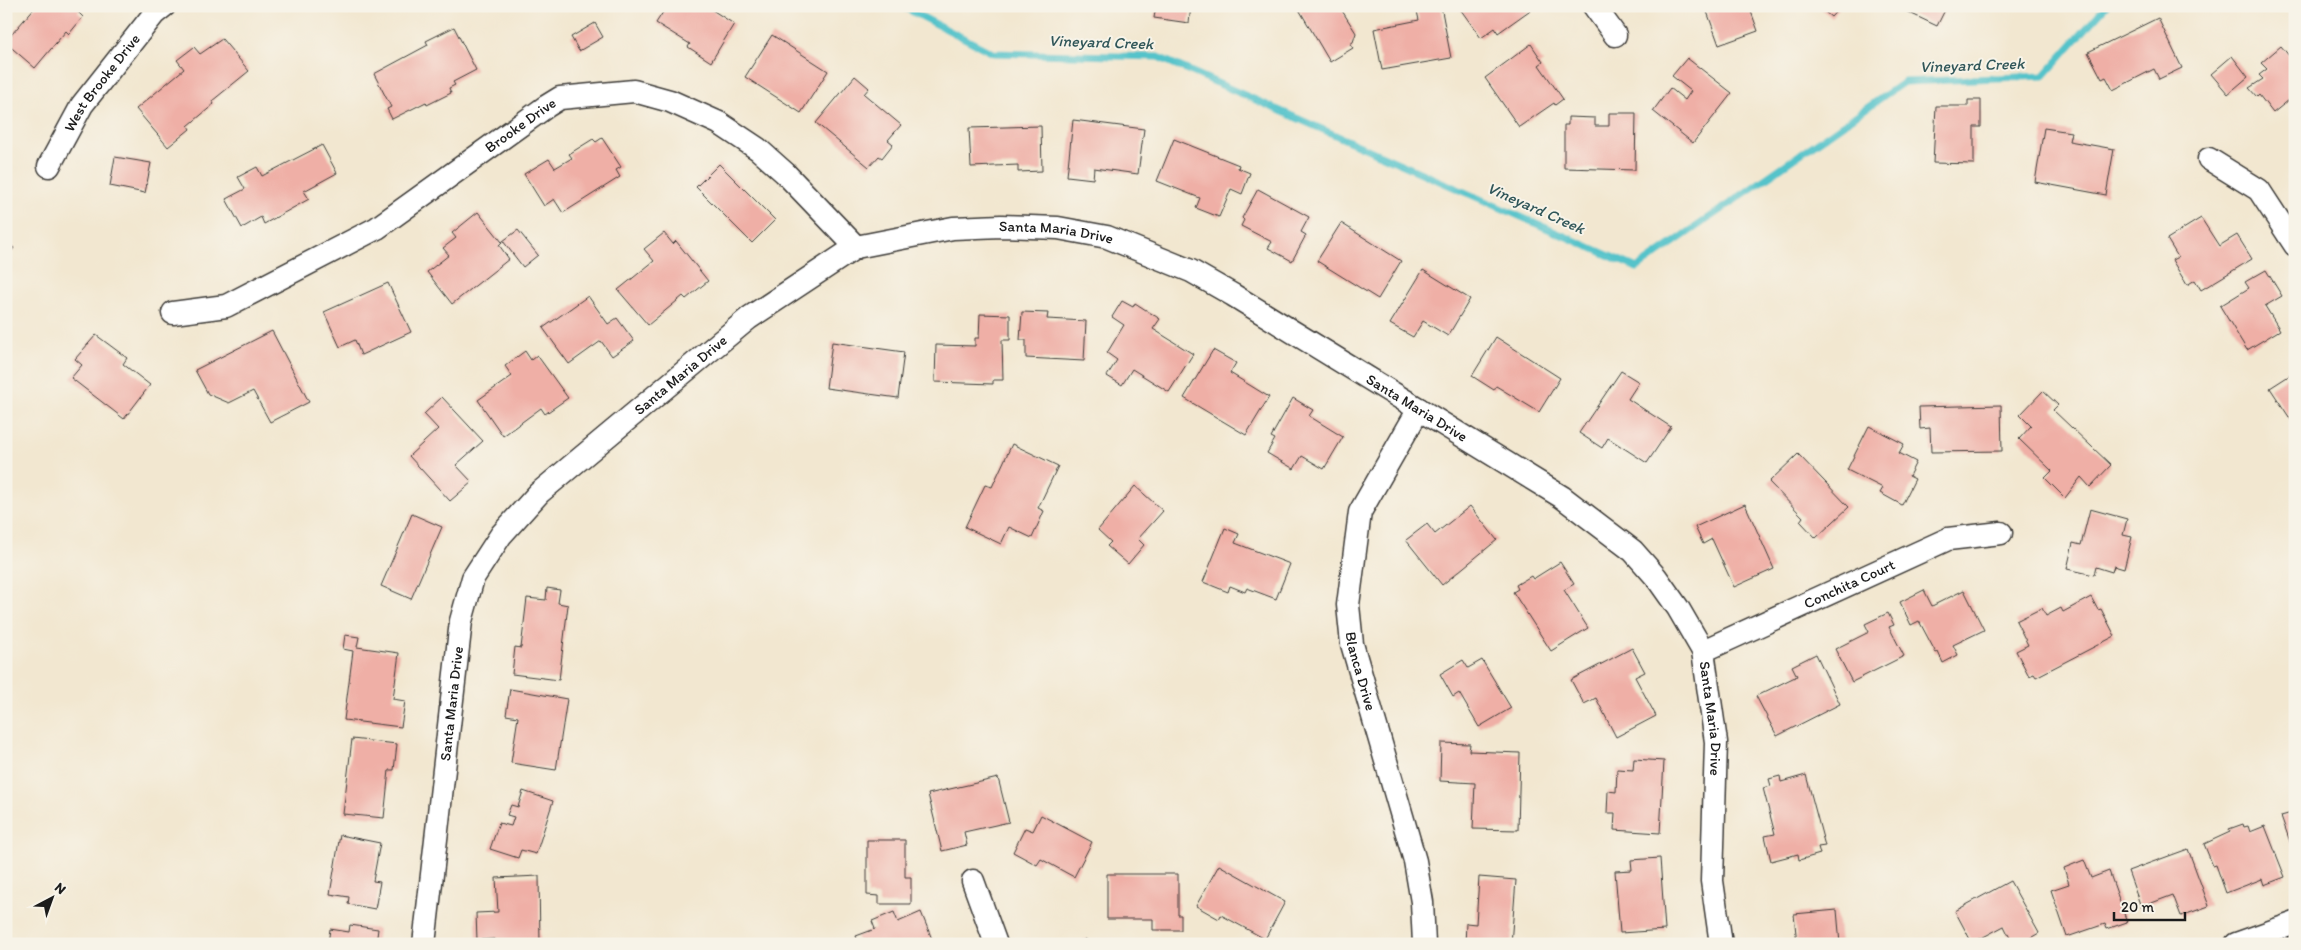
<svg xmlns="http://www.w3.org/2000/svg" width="2301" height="950" font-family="Itim,sans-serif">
	<rect width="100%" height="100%" fill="#f7f3e8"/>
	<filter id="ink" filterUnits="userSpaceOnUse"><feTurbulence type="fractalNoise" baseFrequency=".02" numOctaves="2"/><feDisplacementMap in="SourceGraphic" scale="10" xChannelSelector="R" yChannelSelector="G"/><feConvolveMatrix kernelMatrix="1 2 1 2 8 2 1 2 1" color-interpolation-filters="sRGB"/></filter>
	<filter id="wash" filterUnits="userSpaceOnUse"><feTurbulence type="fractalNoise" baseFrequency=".0096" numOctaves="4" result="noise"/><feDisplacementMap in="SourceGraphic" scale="20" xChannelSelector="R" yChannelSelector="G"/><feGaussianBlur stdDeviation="1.12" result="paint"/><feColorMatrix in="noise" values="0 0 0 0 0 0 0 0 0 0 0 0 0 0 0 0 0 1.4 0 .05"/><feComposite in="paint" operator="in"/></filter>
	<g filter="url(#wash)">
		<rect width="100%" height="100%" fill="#f2e7d0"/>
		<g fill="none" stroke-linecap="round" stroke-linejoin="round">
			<path stroke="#55c3ca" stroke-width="7" d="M901 6 993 53 1158 57 1637 268 1904 82 2044 76 2106 6
				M2289 6 2295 15"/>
		</g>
		<g id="blocks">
			<path fill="#efafa6" d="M36 6H83L78 12 83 17 69 34 66 31 35 68 6 43V41Z
				M667 6H706L734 24 711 62 688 47 690 44 656 23Z
				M1156 6H1191L1189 23 1154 18Z
				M1297 6H1347L1341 9 1356 33 1353 42 1350 44 1353 48 1330 62Z
				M1441 6 1451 58 1382 70 1374 29 1419 20 1416 7Z
				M1458 6H1536L1498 33 1495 28 1481 38Z
				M1705 6H1749L1758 31 1719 45Z
				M1818 6H1841L1831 17Z
				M1895 6H1947L1937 26Z
				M2158 18 2182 68 2159 79 2154 69 2113 90 2106 77 2102 79 2088 52Z
				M595 23 603 37 579 51 571 37Z
				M454 27 476 70 453 82 455 85 449 88 451 93 427 105 426 102 392 119 387 109 391 107 374 74 428 45 426 41Z
				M772 35 828 71 801 113 745 77Z
				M222 39 249 71 212 101 214 104 188 126 190 129 168 147 136 109 184 69 177 60 194 47 200 54Z
				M1531 44 1543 62 1539 65 1563 99 1555 105 1554 103 1519 127 1485 78Z
				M2281 46 2295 63V108L2289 100 2273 113 2259 95 2257 97 2249 88 2263 79 2259 75 2267 69 2261 63Z
				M2232 56 2248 77 2228 94 2211 74Z
				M1687 58 1732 93 1693 143 1653 111 1670 88 1685 100 1691 91 1672 76Z
				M855 76 869 88 864 94 901 125 888 140 893 144 882 158 879 156 869 167 816 123Z
				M1968 100H1981V127H1974V164L1933 163 1936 106H1968Z
				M1609 113H1636L1635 170 1564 168V125H1568V117L1595 118V126H1609Z
				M1073 120 1144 129 1138 174 1094 168 1093 179 1067 176Z
				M1041 126 1042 171 1018 172V165L971 167 969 128Z
				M2044 128 2071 132 2069 141 2114 149 2106 195 2035 182Z
				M602 138 621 167 616 170 620 177 563 213 554 199 544 206 524 174 549 159 555 168 572 158 569 154 593 139 596 142Z
				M1174 139 1239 165 1238 168 1250 173 1242 194 1231 189 1219 217 1196 208 1200 198 1157 181Z
				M322 145 337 173 304 191 309 199 264 224 261 217 242 228 226 199 245 189 238 177 257 167 262 176Z
				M115 157 151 163 145 193 110 186Z
				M719 164 775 220 752 243 696 187Z
				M1258 189 1309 217 1301 232 1306 235 1292 261 1268 248 1272 242 1241 226 1244 220 1242 218Z
				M478 212 502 242 499 245 509 259 452 304 427 272 449 255 443 248 456 238 452 233Z
				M2201 218 2219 246 2237 235 2252 259 2201 290 2195 280 2187 285 2172 260 2178 257 2167 239Z
				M1341 223 1401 261 1378 299 1317 261Z
				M518 230 538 255 523 267 503 241Z
				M664 233 673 244 676 241 708 281 686 299 683 296 648 325 618 290 654 261 644 249Z
				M6 241 14 248 6 258Z
				M1423 270 1470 299 1448 336 1423 321 1413 337 1390 324Z
				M2266 270 2282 296 2265 306 2280 330 2247 350 2220 306 2249 288 2245 282Z
				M388 283 411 332 361 355 355 340 340 347 324 312Z
				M588 296 608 324 617 318 634 341 612 356 601 341 569 364 543 328Z
				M1122 301 1133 307 1135 303 1160 319 1153 329 1193 354 1169 392 1132 369 1122 385 1107 376 1117 360 1107 353 1124 325 1112 317Z
				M1022 312 1048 313 1047 319 1086 321 1084 361 1026 358V340H1020Z
				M980 314 1010 315V340H1002L1003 380H993V384L935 382 936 345 975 346V338H979Z
				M272 331 309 402 270 422 253 391 229 403 208 394 195 370Z
				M96 335 127 358 123 364 150 385 124 419 71 378 82 365 75 359Z
				M1496 337 1560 378 1539 412 1496 386 1494 390 1472 376Z
				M832 342 904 352 898 398 826 388Z
				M1213 350 1236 363 1230 373 1269 397 1246 435 1184 398Z
				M525 351 531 360 537 355 568 398 545 414 541 408 503 436 478 400 512 376 505 366Z
				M1621 371 1639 382 1628 399 1671 427 1647 463 1608 438 1602 448 1579 433Z
				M2295 372V426L2270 388Z
				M2043 391 2058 405 2053 410 2111 465 2090 487 2081 477 2065 498 2045 478 2052 471 2019 439 2031 426 2020 415Z
				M442 397 483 441 456 465 472 482 450 501 409 456 438 429 424 414Z
				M1293 398 1313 410 1309 416 1343 437 1324 469 1302 456 1294 469 1267 453 1275 439 1271 437Z
				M2001 405 2002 451 1931 452 1930 428 1920 429 1919 407Z
				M1869 426 1904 444 1899 453 1916 462 1909 476 1915 479 1902 505 1880 493 1883 488 1847 470Z
				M1012 444 1058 466 1038 508 1044 511 1032 538 1009 527 1001 544 965 527 985 485 992 487Z
				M1798 454 1849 507 1816 538 1800 521 1803 517 1769 482Z
				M1135 486 1163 511 1138 539 1144 545 1128 564 1107 546 1111 542 1098 530Z
				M1745 504 1774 569 1734 587 1712 539 1703 544 1695 527Z
				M1470 506 1497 540 1442 585 1406 540 1427 524 1435 534Z
				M2090 509 2127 519 2123 535 2132 537 2124 569 2114 566 2112 572 2096 567 2094 575 2067 569 2073 543 2081 545Z
				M412 514 442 527 411 599 381 586Z
				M1225 528 1239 534 1235 543 1290 564 1276 599 1247 588 1245 592 1230 586 1228 592 1203 582Z
				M1560 562 1574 584 1564 590 1588 628 1551 651 1513 592 1518 589 1516 585 1531 576 1533 579Z
				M547 588 560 590 558 603 568 605 559 680 512 674 515 647 521 648 527 598 546 600Z
				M1924 590 1932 606 1964 590 1984 630 1953 645 1958 655 1943 663 1938 652 1936 653 1919 621 1911 625 1900 602Z
				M2091 597 2098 610 2101 609 2115 636 2036 677 2034 674 2029 676 2016 651 2028 645 2016 621 2042 608 2046 616 2061 608 2063 612Z
				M1888 613 1894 625 1889 627 1904 656 1852 682 1835 649 1869 632 1865 624Z
				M345 635 359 637 357 647 399 653 393 699 405 701 401 727 344 720 353 651 343 649Z
				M1632 648 1645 672 1635 677 1656 716 1616 737 1596 698 1584 704 1571 680Z
				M1816 654 1840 704 1777 736 1756 696 1797 676 1792 666Z
				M1463 660 1468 668 1482 660 1511 708 1479 727 1459 693 1453 697 1440 674Z
				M510 689 567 699 556 770 511 763 518 717 506 715Z
				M352 739 397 744 394 770H389L384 818 343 814Z
				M1441 743 1470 744 1469 751 1520 753 1518 830 1473 829 1475 783 1440 781Z
				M1634 759 1664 761 1660 833 1614 830 1615 813H1607L1608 791 1616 792 1617 769 1633 770Z
				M1806 775 1825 846 1818 847 1820 854 1799 860 1798 854 1771 861 1765 836 1775 834 1763 788 1771 786 1769 779 1780 776 1781 782Z
				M998 778 1009 822 964 832 967 845 942 851 928 794Z
				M523 791 553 801 536 854 521 850 518 858 490 849 499 823 511 826 514 817 507 815 511 805 518 807Z
				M2295 812V853H2294L2281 816Z
				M1041 815 1092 842 1074 877 1041 859 1037 865 1013 852 1025 828 1033 831Z
				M2243 824 2244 827 2248 826 2250 832 2265 826 2285 877 2264 885 2262 879 2226 893 2216 865 2213 866 2204 844 2230 832 2229 829Z
				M340 835 380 843 373 881 380 882 375 909 348 904 349 897 330 894Z
				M867 840H905V877H911V904H879V896L867 895Z
				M2188 849 2209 906 2181 916 2173 895 2141 907 2128 871Z
				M1660 858 1665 930 1620 933 1615 871 1632 870 1631 860Z
				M2084 860 2091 878 2109 871 2127 922 2107 929 2105 924 2067 937 2051 890 2069 884 2064 868Z
				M1219 865 1285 902 1265 939 1221 915 1219 919 1196 906Z
				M1107 874H1178V915H1181V930H1153V919H1107Z
				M539 876 540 944H496L495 939 477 940 476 913 498 912 496 878Z
				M1479 877 1516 880 1511 944H1465L1466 923 1476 924Z
				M2010 881 2039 933 2020 944H2013L2004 926 1972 943 1955 911Z
				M1837 910 1840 944H1797L1794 914Z
				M894 912 898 922 921 912 934 944H859L856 936 875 929 872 921Z
				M350 925 378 929 376 944H328L330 929 349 932Z
				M1086 939 1088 944H1075Z"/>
		</g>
	</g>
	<g filter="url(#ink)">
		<use href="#blocks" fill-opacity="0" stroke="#3c3a37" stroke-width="1"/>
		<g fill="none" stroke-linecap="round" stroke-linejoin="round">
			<defs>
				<g id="minor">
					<path d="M1594 6 1615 35"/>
					<path d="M2209 159 2259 190 2295 245"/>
					<path id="s1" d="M49 166 82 105 154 14 164 6"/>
					<path id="s2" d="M173 313 226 306 377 228 547 106 560 98 634 91 670 101 719 123 758 149 785 173 856 247"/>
					<path id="s3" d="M1419 409 1360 512 1348 605 1352 644 1415 861 1422 902 1424 944"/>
					<path id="s4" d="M1703 651 1948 539 2001 533"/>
					<path d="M973 881 996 944"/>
					<path id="s5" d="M424 944 461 621 473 578 501 535 539 493 749 318 856 247 953 228 1001 226 1058 228 1107 237 1191 271 1233 295 1562 497 1633 551 1656 577 1678 608 1703 651 1716 742 1712 881 1721 944"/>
					<path d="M2236 944 2295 923"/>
				</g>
			</defs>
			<use href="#minor" stroke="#3c3a37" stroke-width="25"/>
			<use href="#minor" stroke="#fff" stroke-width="22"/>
		</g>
	</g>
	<g text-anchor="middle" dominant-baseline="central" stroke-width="4" stroke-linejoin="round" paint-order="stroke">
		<g font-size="15" fill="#1c1c1c" stroke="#f7f3e8">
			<text stroke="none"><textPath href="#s1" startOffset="99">West Brooke Drive</textPath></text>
			<text stroke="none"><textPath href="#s2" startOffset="400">Brooke Drive</textPath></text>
			<text stroke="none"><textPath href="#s5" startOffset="1082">Santa Maria Drive</textPath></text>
			<text stroke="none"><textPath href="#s5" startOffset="662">Santa Maria Drive</textPath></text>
			<text stroke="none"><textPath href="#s5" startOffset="1488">Santa Maria Drive</textPath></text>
			<text stroke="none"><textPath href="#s4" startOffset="161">Conchita Court</textPath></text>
			<text stroke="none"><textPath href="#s3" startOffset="280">Blanca Drive</textPath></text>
			<text stroke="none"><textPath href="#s5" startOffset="242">Santa Maria Drive</textPath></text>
			<text stroke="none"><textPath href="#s5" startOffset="1938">Santa Maria Drive</textPath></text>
		</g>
		<g font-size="16" font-style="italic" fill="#305659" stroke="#f7f3e8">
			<text transform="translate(1101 42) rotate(2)">Vineyard Creek</text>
			<text transform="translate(1972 65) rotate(-2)">Vineyard Creek</text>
			<text transform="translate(1536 208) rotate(24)">Vineyard Creek</text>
		</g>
	</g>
	<rect width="2301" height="950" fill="none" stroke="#f7f3e8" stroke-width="25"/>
	<g transform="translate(52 898) rotate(41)" stroke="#f7f3e8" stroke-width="4" paint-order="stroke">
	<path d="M0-4L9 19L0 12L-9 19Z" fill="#1c1c1c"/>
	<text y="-8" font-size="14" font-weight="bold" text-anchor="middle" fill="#1c1c1c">N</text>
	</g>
	<path d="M2114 912v8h71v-8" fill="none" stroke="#1c1c1c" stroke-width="2.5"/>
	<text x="2121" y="912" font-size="15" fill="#1c1c1c" stroke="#f7f3e8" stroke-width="4" paint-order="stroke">20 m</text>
</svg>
